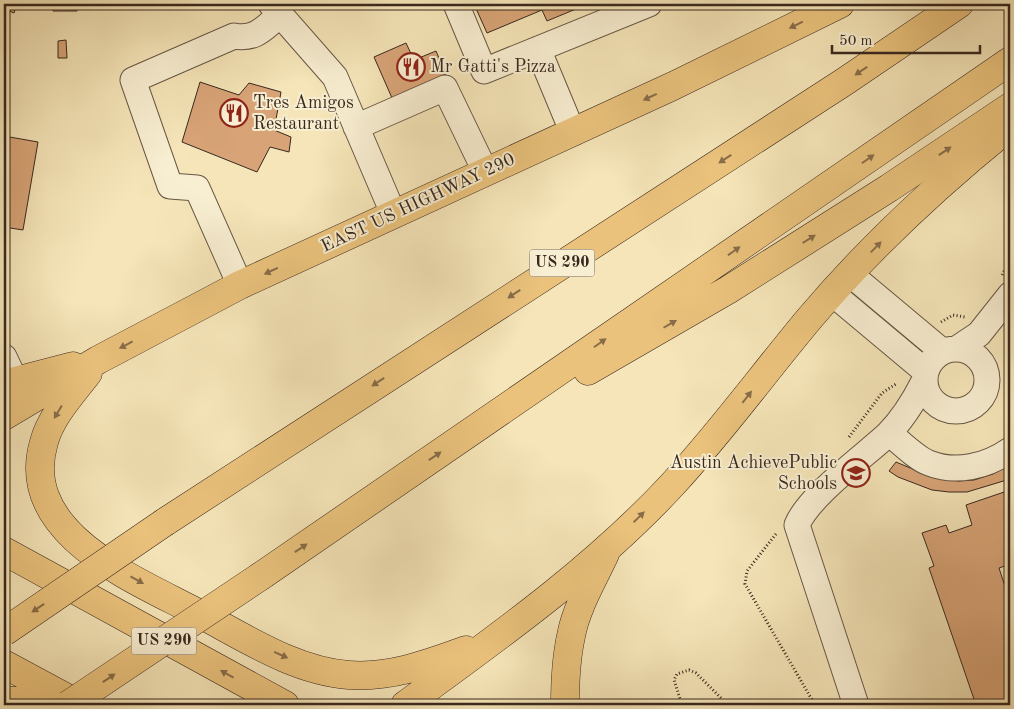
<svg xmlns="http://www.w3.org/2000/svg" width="1014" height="709" font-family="'Old Standard TT',serif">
	<rect width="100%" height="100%" fill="#f5e5b8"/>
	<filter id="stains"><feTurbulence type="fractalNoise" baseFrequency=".004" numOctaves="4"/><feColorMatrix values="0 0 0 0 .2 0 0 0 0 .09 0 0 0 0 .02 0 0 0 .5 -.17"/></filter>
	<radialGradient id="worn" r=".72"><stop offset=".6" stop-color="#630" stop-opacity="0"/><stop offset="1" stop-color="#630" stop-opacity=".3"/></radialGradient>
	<path fill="#d8a477" stroke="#38281f" d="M4 4H17L14 13 4 9Z
		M53 4H108V6L77 7V11H53Z
		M474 4H588L547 21 542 10 487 33Z
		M66 40 67 58H58V41Z
		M406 43 414 60 436 51 446 74 392 98 374 57Z
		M200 82 239 95 249 83 281 92 274 130 291 137 289 152 270 147 257 172 182 142Z
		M4 136 38 142 23 230 4 227Z
		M896 462 929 476 958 481 974 480 993 474 1010 465V479L967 492H949L932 490 898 477 889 471Z
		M1010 490V564L999 568 1010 602V705H976L929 568 934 566 922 533 946 525 949 533 972 525 966 505Z"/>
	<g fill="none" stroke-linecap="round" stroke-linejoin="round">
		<defs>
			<path id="minor" d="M271 4 335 77 393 213
				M456 4 484 71 649 4
				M538 49 573 133
				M356 127 445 88 485 171
				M850 274 942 351
				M240 285 197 188 170 186 133 80 234 36C256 40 264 28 280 15
				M833 294 925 371
				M958 348 979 334 1010 295
				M925 380a31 31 0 1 1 62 0a31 31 0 1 1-62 0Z
				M4 357 15 380
				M889 433C899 441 917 459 929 463 956 474 987 466 1010 450
				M856 705 797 525C808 497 863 457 887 435 903 419 914 401 924 381"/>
			<path id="major" d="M88 373C72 394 51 416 44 442 17 533 134 579 196 612 244 637 294 671 349 675 391 678 427 664 466 650
				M4 384 73 366
				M4 416 98 360 240 285 673 86 840 4
				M4 551 285 705
				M405 705C498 637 593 570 672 485 721 432 763 374 809 319 869 248 938 184 1010 126
				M565 705C565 682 566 659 571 636 576 608 593 580 605 554"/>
			<path id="highway" d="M588 371 728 290 889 188 1010 107
				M165 522 844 82 959 4
				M261 576 1010 61
				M4 664 80 705
				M4 700 65 705"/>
		</defs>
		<use href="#minor" stroke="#675745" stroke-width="27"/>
		<use href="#major" stroke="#38281f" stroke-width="29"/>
		<use href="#highway" stroke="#38281f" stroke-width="29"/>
		<path stroke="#38281f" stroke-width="3" stroke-dasharray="1 2.5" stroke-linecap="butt" d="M1002 275 1010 260
			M941 322 953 315 965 317
			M849 437 882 393 896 384
			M776 534 747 571 745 584 815 705
			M682 705 674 680 677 674 689 670 696 673 728 705"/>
		<use href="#minor" stroke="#f8eed1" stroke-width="25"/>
		<use href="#major" stroke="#eac27c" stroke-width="28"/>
		<use href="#highway" stroke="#eac27c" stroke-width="28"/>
		<defs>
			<path id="highway-bridge" d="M4 632 165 522
				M68 705 261 576"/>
		</defs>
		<use href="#highway-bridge" stroke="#38281f" stroke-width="29" stroke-linecap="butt"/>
		<use href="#highway-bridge" stroke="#eac27c" stroke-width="28"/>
	</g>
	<defs><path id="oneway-solid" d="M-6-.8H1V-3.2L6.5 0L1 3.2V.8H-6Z" transform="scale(1.25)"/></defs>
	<g fill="#886d49">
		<use href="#oneway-solid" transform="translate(796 25) rotate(154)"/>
		<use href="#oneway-solid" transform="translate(861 71) rotate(146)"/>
		<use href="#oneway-solid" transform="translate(650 97) rotate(155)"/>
		<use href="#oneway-solid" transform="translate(945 151) rotate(-34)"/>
		<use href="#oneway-solid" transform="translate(725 159) rotate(147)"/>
		<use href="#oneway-solid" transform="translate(868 159) rotate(-35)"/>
		<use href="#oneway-solid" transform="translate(809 239) rotate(-32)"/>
		<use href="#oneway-solid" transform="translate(876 247) rotate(-46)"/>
		<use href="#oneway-solid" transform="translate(734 251) rotate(-35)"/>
		<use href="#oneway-solid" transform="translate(271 271) rotate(155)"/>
		<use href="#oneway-solid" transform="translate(514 294) rotate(147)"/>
		<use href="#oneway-solid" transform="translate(670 324) rotate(-30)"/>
		<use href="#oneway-solid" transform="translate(600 343) rotate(-35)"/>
		<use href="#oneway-solid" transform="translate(126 345) rotate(152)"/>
		<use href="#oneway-solid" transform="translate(378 382) rotate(147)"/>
		<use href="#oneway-solid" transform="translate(747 397) rotate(-52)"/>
		<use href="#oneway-solid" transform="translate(58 412) rotate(121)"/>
		<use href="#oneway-solid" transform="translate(435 456) rotate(-34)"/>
		<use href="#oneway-solid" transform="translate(639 517) rotate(-44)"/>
		<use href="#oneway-solid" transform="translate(301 548) rotate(-34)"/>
		<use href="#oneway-solid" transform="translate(137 580) rotate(29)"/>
		<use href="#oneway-solid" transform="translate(38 608) rotate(146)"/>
		<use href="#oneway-solid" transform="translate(281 655) rotate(24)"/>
		<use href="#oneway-solid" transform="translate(227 674) rotate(-151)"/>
		<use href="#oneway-solid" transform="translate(109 678) rotate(-34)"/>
	</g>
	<defs>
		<symbol id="restaurant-ring" viewBox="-11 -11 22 22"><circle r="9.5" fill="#f8eed1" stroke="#8f2418" stroke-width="1.5"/><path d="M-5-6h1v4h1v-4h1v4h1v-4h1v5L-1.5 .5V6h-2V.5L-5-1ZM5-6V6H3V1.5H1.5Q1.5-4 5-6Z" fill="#8f2418"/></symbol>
		<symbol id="school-ring" viewBox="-11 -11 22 22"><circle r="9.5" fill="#f8eed1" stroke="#8f2418" stroke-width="1.5"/><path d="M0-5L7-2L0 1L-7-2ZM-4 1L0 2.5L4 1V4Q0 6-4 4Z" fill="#8f2418"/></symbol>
	</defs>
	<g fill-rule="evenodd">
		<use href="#restaurant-ring" x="395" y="51" width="32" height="32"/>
		<use href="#restaurant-ring" x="218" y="97" width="32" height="32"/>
		<use href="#school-ring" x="840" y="457" width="32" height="32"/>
	</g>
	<g text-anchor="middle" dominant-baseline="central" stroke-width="4" stroke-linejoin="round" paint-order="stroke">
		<g fill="#f8eed1" stroke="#726354" stroke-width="1">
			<rect x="529.5" y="249.5" width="65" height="27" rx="4"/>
			<rect x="131.5" y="627.5" width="65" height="27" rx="4"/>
		</g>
		<g font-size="16" font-weight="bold" fill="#38281f">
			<text x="562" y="263">US 290</text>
			<text x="164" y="641">US 290</text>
		</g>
		<g font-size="18" fill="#38281f" stroke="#f8eed1" text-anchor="start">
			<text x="430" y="67">Mr Gatti's Pizza</text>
			<text x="253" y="103">Tres Amigos<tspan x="253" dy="21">Restaurant</tspan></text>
			<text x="837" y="463" text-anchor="end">Austin AchievePublic<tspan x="837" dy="21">Schools</tspan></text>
		</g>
		<g font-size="18" fill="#38281f" stroke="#f8eed1">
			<text transform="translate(418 203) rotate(-25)">EAST US HIGHWAY 290</text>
		</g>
	</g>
	<rect width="1014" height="709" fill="none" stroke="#f5e5b8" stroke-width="20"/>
	<rect x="5" y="5" width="1004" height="699" fill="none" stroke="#38281f" stroke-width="2.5"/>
	<rect x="10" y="10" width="994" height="689" fill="none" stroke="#38281f"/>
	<path d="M832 45v8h148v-8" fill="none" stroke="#38281f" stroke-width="2.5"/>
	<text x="839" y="45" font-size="15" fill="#38281f" stroke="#f8eed1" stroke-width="4" paint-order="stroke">50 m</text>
	<rect width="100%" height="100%" filter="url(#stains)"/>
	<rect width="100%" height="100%" fill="url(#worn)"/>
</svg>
